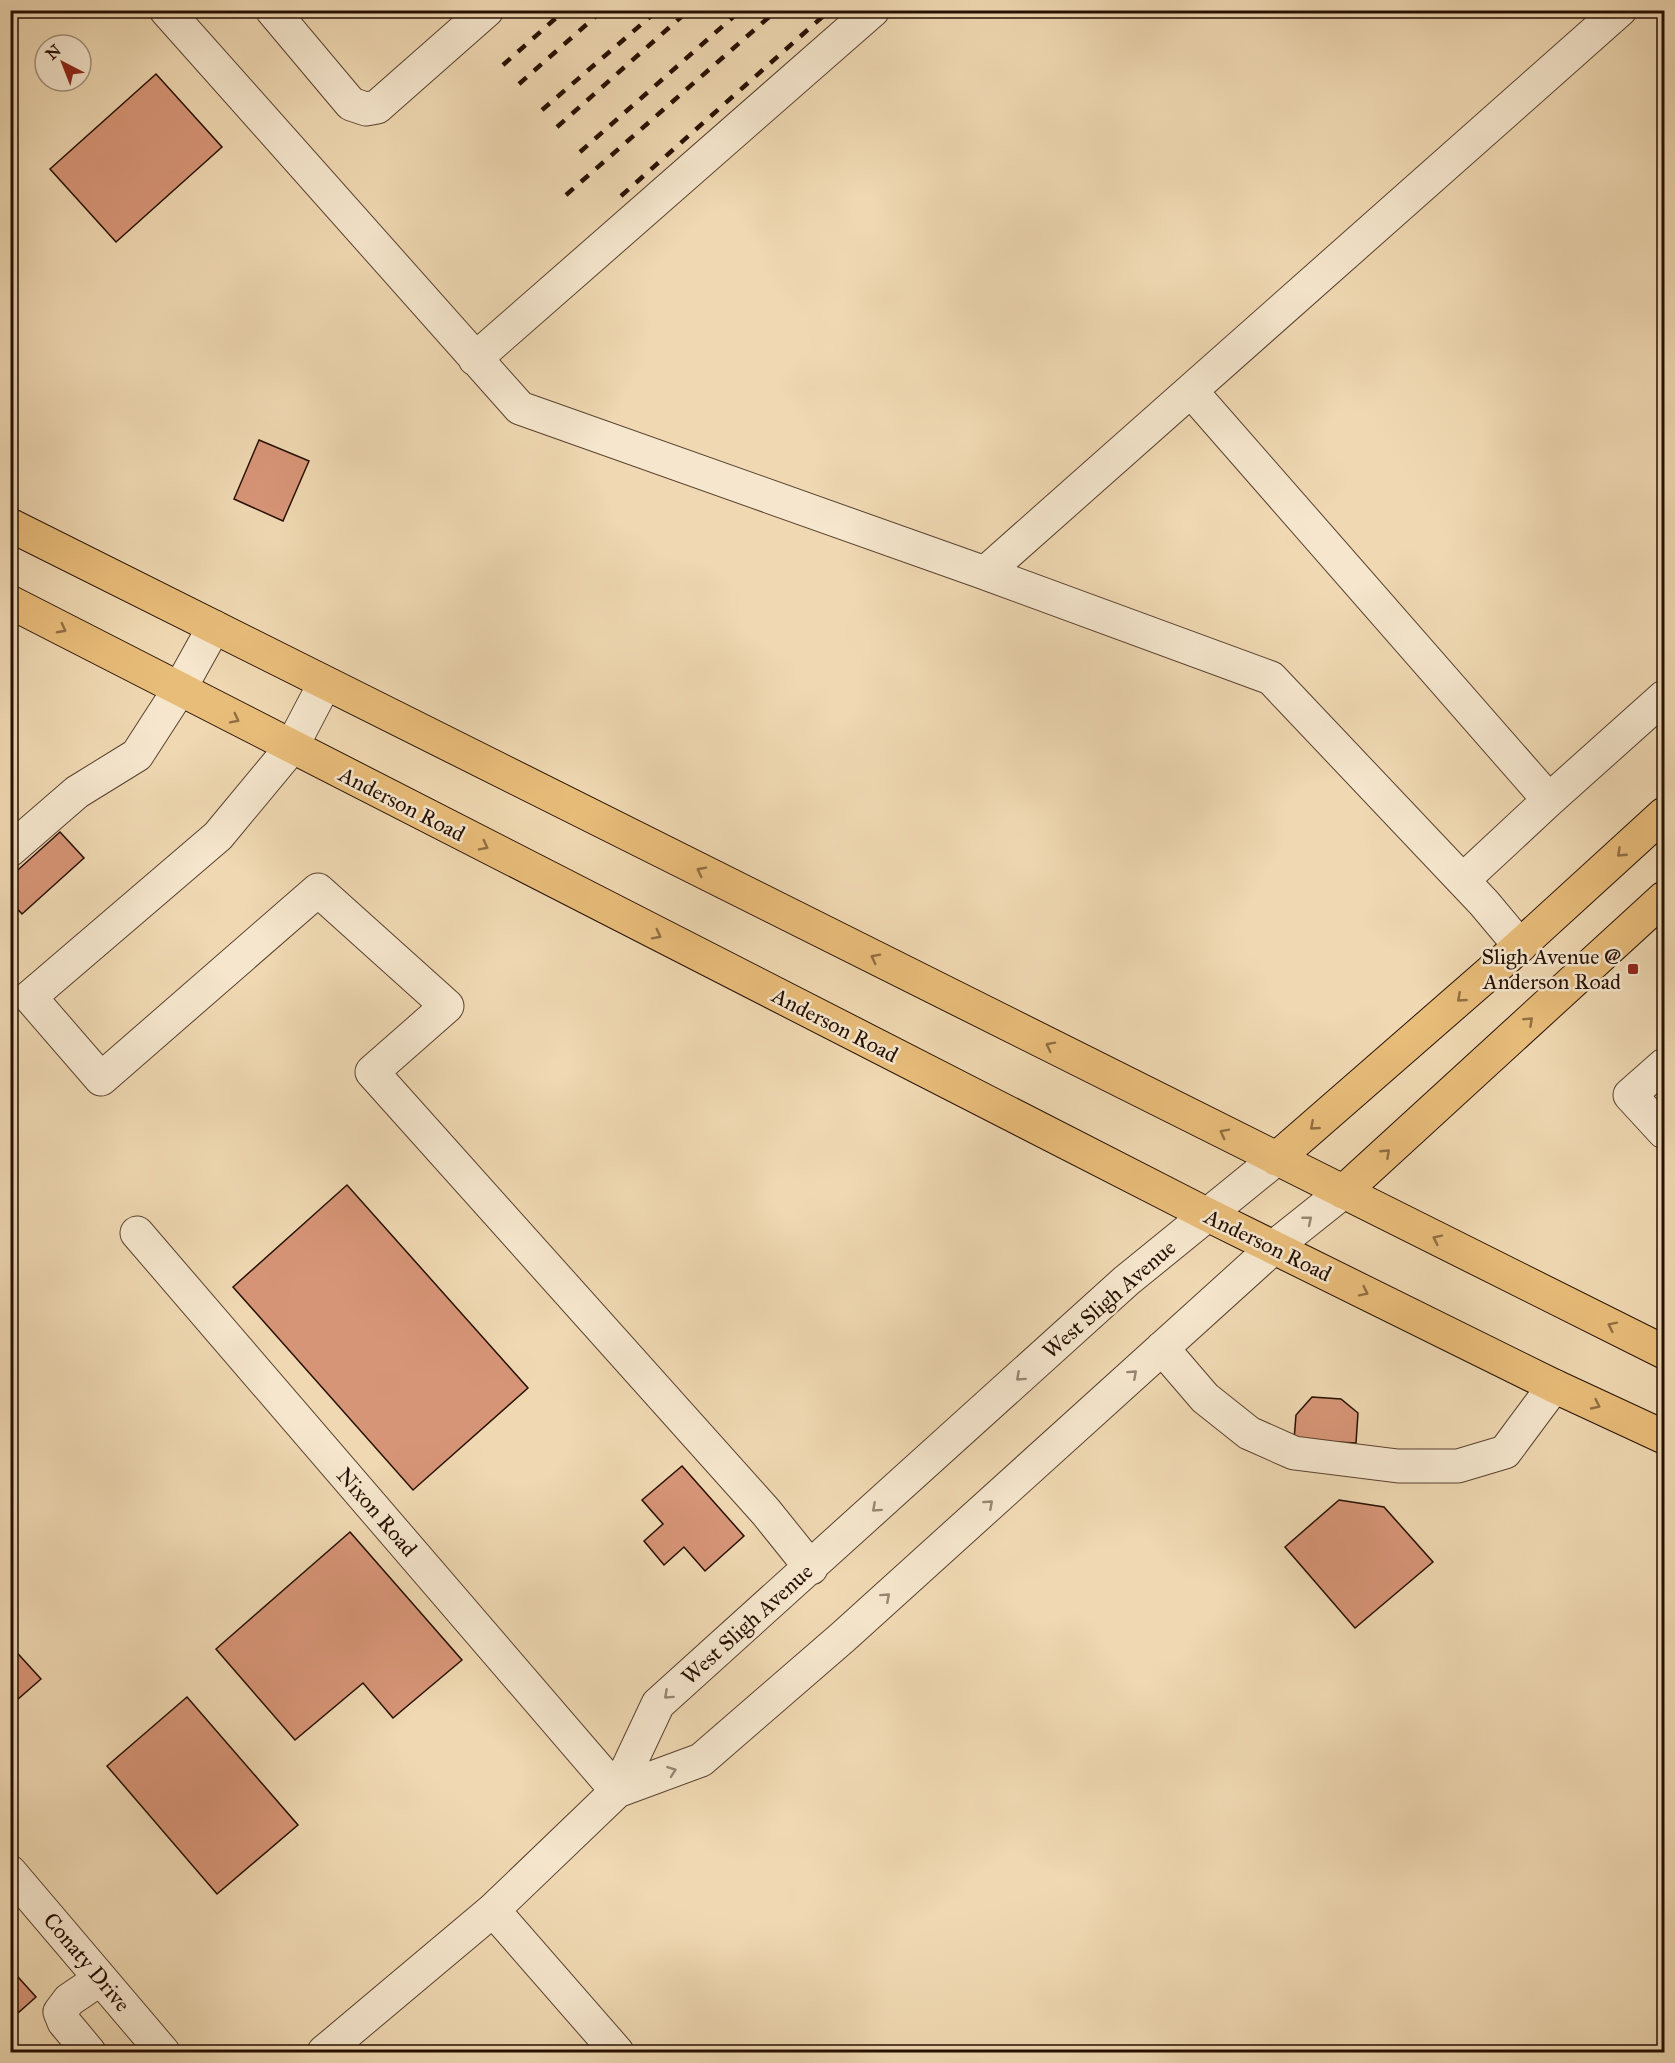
<svg xmlns="http://www.w3.org/2000/svg" width="1675" height="2063" font-family="'IM FELL Great Primer',serif">
	<rect width="100%" height="100%" fill="#efd8b2"/>
	<filter id="stains"><feTurbulence type="fractalNoise" baseFrequency=".00333" numOctaves="4"/><feColorMatrix values="0 0 0 0 .2 0 0 0 0 .09 0 0 0 0 .02 0 0 0 .5 -.17"/></filter>
	<radialGradient id="worn" r=".72"><stop offset=".6" stop-color="#630" stop-opacity="0"/><stop offset="1" stop-color="#630" stop-opacity=".3"/></radialGradient>
	<path fill="#d79577" stroke="#260f02" stroke-width="1.5" d="M156 74 222 147 116 242 50 169Z
		M259 440 309 461 283 521 234 499Z
		M60 832 84 858 22 914 10 901V877Z
		M347 1185 528 1388 413 1490 233 1287Z
		M1312 1397 1341 1399 1358 1413 1356 1443 1294 1440 1296 1415Z
		M682 1466 744 1536 705 1571 684 1547 664 1565 644 1541 663 1524 642 1500Z
		M1339 1500 1384 1507 1433 1562 1355 1628 1285 1547Z
		M350 1532 462 1660 393 1718 363 1683 295 1740 216 1649Z
		M10 1645 41 1679 10 1706Z
		M187 1697 298 1825 217 1894 107 1766Z
		M10 1968 36 1997 10 2020Z"/>
	<g fill="none" stroke-linecap="round" stroke-linejoin="round">
		<defs>
			<path id="minor" d="M166 10 520 408 985 573 1620 10
				M272 10 351 104 366 109 377 107 487 10
				M475 359 873 10
				M1191 391 1549 800 1463 880
				M985 573 1271 678 1484 903 1520 946
				M325 683 291 748 218 836 30 997 101 1079 318 890 447 1006 372 1072 766 1512 811 1568
				M1549 800 1664 697
				M10 850 77 792 137 755 179 690 214 627
				M1664 1065 1630 1095 1664 1132
				M137 1233 617 1791
				M1162 1348 1205 1398 1249 1433 1294 1453 1398 1466H1458L1505 1452 1554 1386
				M617 1791 701 1760 843 1637 1274 1247 1343 1192
				M10 1872 163 2052
				M493 1910 617 2052
				M89 2052 64 2022 60 2012 69 2000 100 1979
				M324 2052 493 1910 617 1791 658 1704 1126 1281 1276 1159"/>
			<path id="major" d="M10 525 1664 1352
				M10 602 1206 1214 1554 1386 1664 1437
				M1276 1159 1503 961 1664 814
				M1343 1192 1664 898"/>
		</defs>
		<use href="#minor" stroke="#58412e" stroke-width="35"/>
		<use href="#major" stroke="#260f02" stroke-width="35"/>
		<use href="#minor" stroke="#f5e6cd" stroke-width="33"/>
		<use href="#major" stroke="#e8bc79" stroke-width="33"/>
		<path stroke="#260f02" stroke-width="4.5" stroke-dasharray="10 10" stroke-linecap="butt" d="M503 65 565 10
			M519 84 603 10
			M542 110 658 10
			M557 127 689 10
			M580 152 741 10
			M566 195 777 10
			M621 196 830 10"/>
	</g>
	<defs><path id="oneway-chevron" d="M-2-3.5L2.5 0L-2 3.5" fill="none" stroke-width="1.6" stroke-linecap="round" stroke-linejoin="round" transform="scale(1.5)"/></defs>
	<g stroke="#916e43">
		<use href="#oneway-chevron" transform="translate(62 629) rotate(28)"/>
		<use href="#oneway-chevron" transform="translate(235 719) rotate(27)"/>
		<use href="#oneway-chevron" transform="translate(484 846) rotate(27)"/>
		<use href="#oneway-chevron" transform="translate(1621 853) rotate(137)"/>
		<use href="#oneway-chevron" transform="translate(701 871) rotate(-153)"/>
		<use href="#oneway-chevron" transform="translate(657 935) rotate(27)"/>
		<use href="#oneway-chevron" transform="translate(875 958) rotate(-153)"/>
		<use href="#oneway-chevron" transform="translate(1461 998) rotate(139)"/>
		<use href="#oneway-chevron" transform="translate(1529 1021) rotate(-43)"/>
		<use href="#oneway-chevron" transform="translate(1050 1046) rotate(-153)"/>
		<use href="#oneway-chevron" transform="translate(1314 1126) rotate(139)"/>
		<use href="#oneway-chevron" transform="translate(1224 1133) rotate(-153)"/>
		<use href="#oneway-chevron" transform="translate(1386 1153) rotate(-43)"/>
		<use href="#oneway-chevron" transform="translate(1437 1239) rotate(-154)"/>
		<use href="#oneway-chevron" transform="translate(1364 1292) rotate(26)"/>
		<use href="#oneway-chevron" transform="translate(1612 1326) rotate(-154)"/>
		<use href="#oneway-chevron" transform="translate(1596 1405) rotate(25)"/>
	</g>
	<g stroke="#988572">
		<use href="#oneway-chevron" transform="translate(1308 1220) rotate(-39)"/>
		<use href="#oneway-chevron" transform="translate(1133 1374) rotate(-42)"/>
		<use href="#oneway-chevron" transform="translate(1020 1377) rotate(138)"/>
		<use href="#oneway-chevron" transform="translate(989 1504) rotate(-42)"/>
		<use href="#oneway-chevron" transform="translate(876 1508) rotate(138)"/>
		<use href="#oneway-chevron" transform="translate(886 1597) rotate(-42)"/>
		<use href="#oneway-chevron" transform="translate(668 1695) rotate(138)"/>
		<use href="#oneway-chevron" transform="translate(672 1771) rotate(-20)"/>
	</g>
	<rect fill="#8f2418" stroke="#f5e6cd" stroke-width="2" x="1627" y="963" width="12" height="12" rx="3"/>
	<g text-anchor="middle" dominant-baseline="central" stroke-width="5" stroke-linejoin="round" paint-order="stroke">
		<g font-size="22" fill="#260f02" stroke="#f5e6cd">
			<text transform="translate(402 804) rotate(27)">Anderson Road</text>
			<text transform="translate(835 1025) rotate(27)">Anderson Road</text>
			<text transform="translate(1268 1245) rotate(26)">Anderson Road</text>
			<text transform="translate(1109 1299) rotate(-41)">West Sligh Avenue</text>
			<text transform="translate(377 1512) rotate(49)">Nixon Road</text>
			<text transform="translate(747 1624) rotate(-42)">West Sligh Avenue</text>
			<text transform="translate(87 1962) rotate(50)">Conaty Drive</text>
		</g>
		<g font-size="22" fill="#260f02" stroke="#f5e6cd" text-anchor="end">
			<text x="1621" y="956">Sligh Avenue @<tspan x="1621" dy="25">Anderson Road</tspan></text>
		</g>
	</g>
	<rect width="1675" height="2063" fill="none" stroke="#efd8b2" stroke-width="36"/>
	<rect x="12" y="12" width="1651" height="2039" fill="none" stroke="#260f02" stroke-width="3"/>
	<rect x="18" y="18" width="1639" height="2027" fill="none" stroke="#260f02" stroke-width="1.5"/>
	<g transform="translate(63 63) rotate(318)"><circle r="28" fill="#f5e6cd" stroke="#a2907c" stroke-width="1.5"/>
	<path d="M0-4.5L10 22L0 15L-10 22Z" fill="#8f2418"/>
	<text y="-9" font-size="16" font-weight="bold" text-anchor="middle" fill="#260f02">N</text>
	</g>
	<rect width="100%" height="100%" filter="url(#stains)"/>
	<rect width="100%" height="100%" fill="url(#worn)"/>
</svg>
